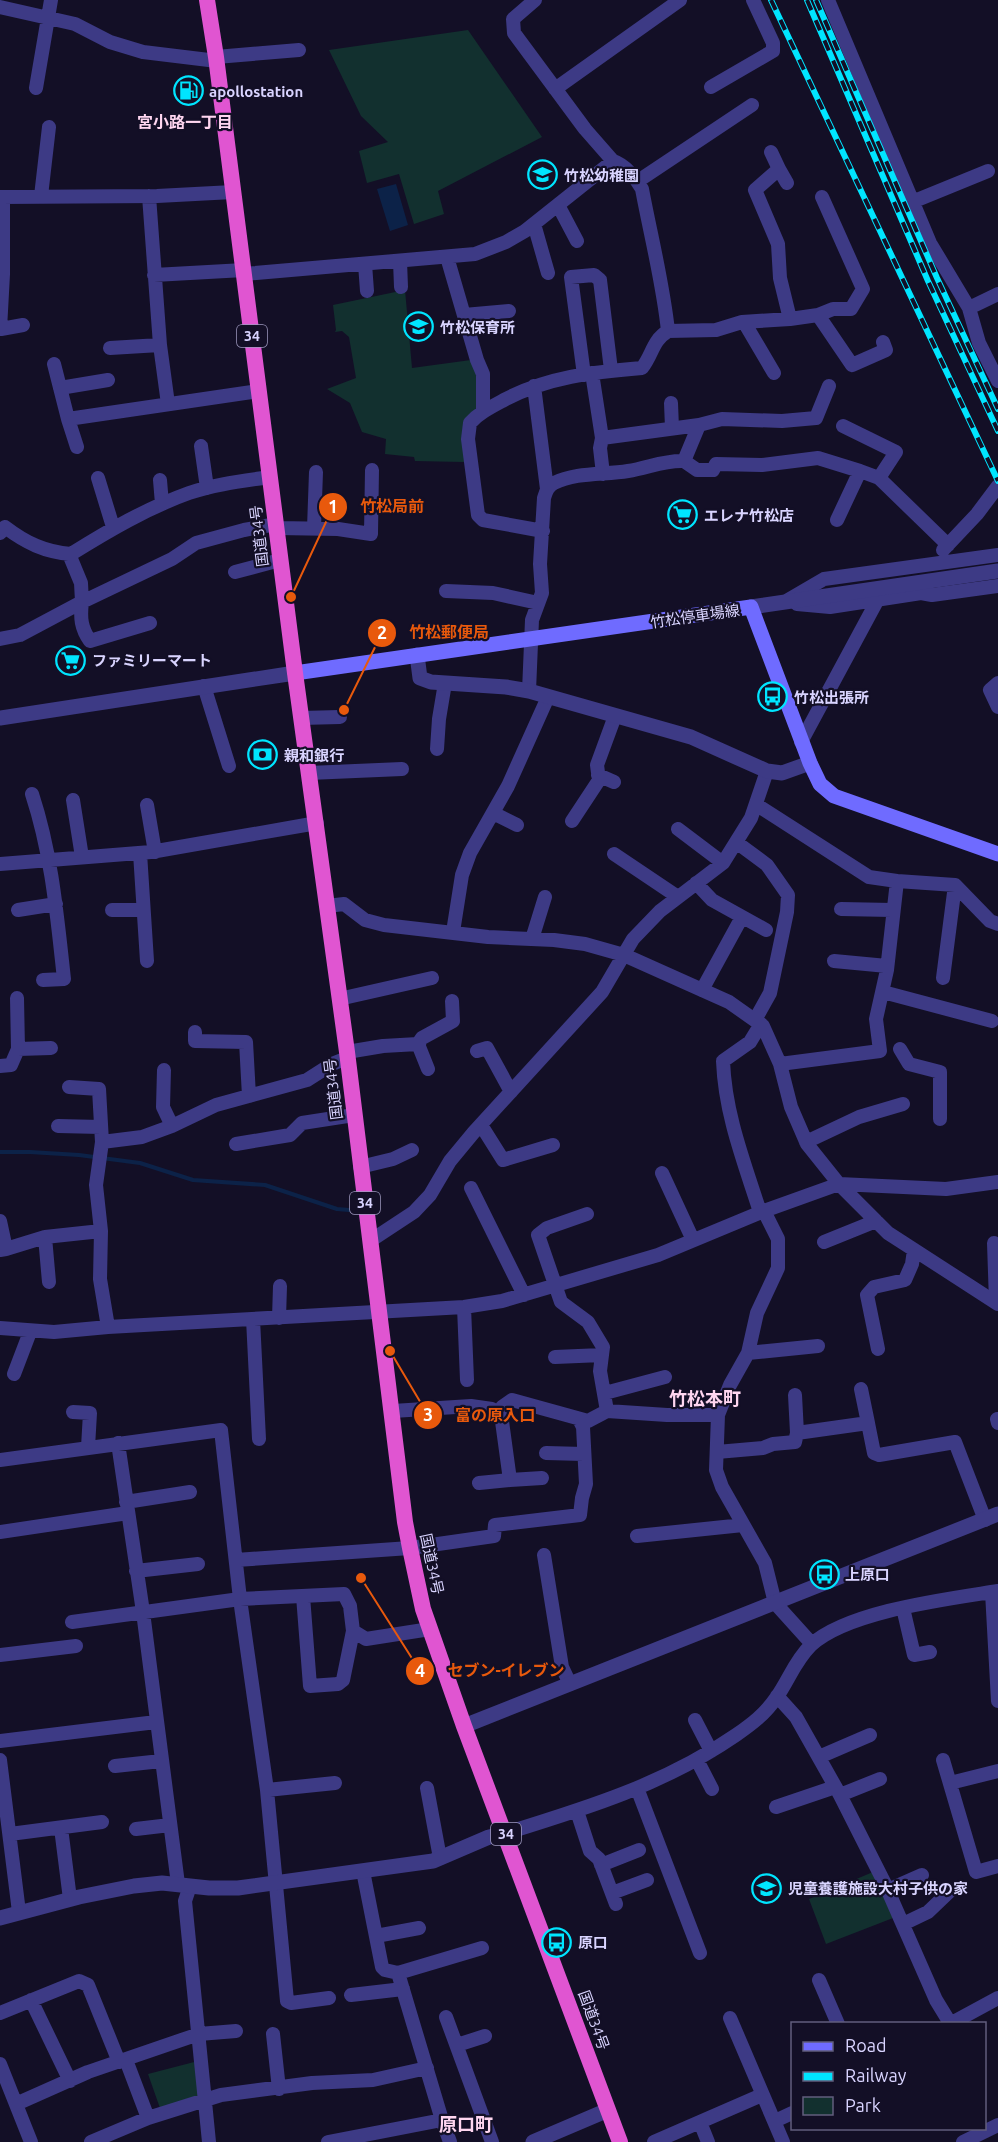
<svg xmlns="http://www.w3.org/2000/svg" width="998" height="2142" font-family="Ubuntu,'Noto Sans JP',sans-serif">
	<rect width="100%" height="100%" fill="#130f26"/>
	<path fill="#12302f" d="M468 30 542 137 438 191 444 214 414 224 399 174 367 183 359 151 388 142 361 116 329 50Z
		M405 290 412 368 471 360 480 376 478 410 464 462 415 461 414 457 385 454 386 439 362 432 350 403 327 389 356 378 349 337 342 331 335 332 336 330 333 305Z
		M873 1872 893 1918 826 1944 809 1899Z
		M198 2061 201 2098 161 2111 148 2074Z"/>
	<path fill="#0c2248" d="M396 184 408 225 390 231 377 189Z"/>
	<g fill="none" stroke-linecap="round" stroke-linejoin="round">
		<path stroke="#0c2248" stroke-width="4" d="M0 1152H30L79 1155 140 1163 193 1180 265 1185 337 1209 349 1210"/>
		<path stroke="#3d3a85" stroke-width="14" d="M535 0 513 19 514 33 585 129 613 161C625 165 636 178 642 189 651 237 663 283 668 331L716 330 742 322 790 319 818 315 833 309H851L863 289 822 197
			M828 0 930 243 969 308 979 343 998 381
			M0 7 75 24 110 42 143 52 217 61
			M216 57 299 50
			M711 87 773 51V43L753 0
			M36 88 51 0
			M555 89 680 0
			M771 152 779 169 755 190 778 244 780 278 790 319
			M779 169 787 183
			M638 181 752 105
			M41 196 49 127
			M0 197 157 196 233 192
			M912 202 988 171
			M558 205 577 241
			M534 224 548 273
			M447 257 477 360 483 374V411
			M400 261 401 287
			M365 264 367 291
			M244 274 475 254 506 242 525 231 613 161
			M154 275 244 270
			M969 308 998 294
			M464 315 509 311
			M818 315 852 365 886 350 883 342
			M744 322 774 373
			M0 329 3 274V197
			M1 329 23 325
			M160 345 168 404
			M110 348 160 345 149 196
			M54 364 68 419
			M592 373 602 438 699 425
			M584 375 571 277 594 275 600 280 611 370
			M534 386 547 489
			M60 388 108 380
			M671 403 672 428
			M843 426 896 452 879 478
			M602 438 600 448 603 474
			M201 446 207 488
			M77 447 68 419 259 391
			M684 461 697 470H713L716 464 762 465 818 458 860 471 879 478 948 545
			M98 478 113 527
			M160 480 162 504
			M837 520 860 471
			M277 528 338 529 371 534 372 470
			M314 528 316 472
			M543 531 483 520 478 515 468 439 470 423C479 413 491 407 504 400 547 377 593 372 642 368 653 354 652 341 668 331
			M0 533 5 527C26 543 45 552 71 554 108 531 147 508 189 493 215 484 243 481 270 477
			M943 550 977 514 998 486
			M235 572 280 560
			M446 591 493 593 538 603
			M788 600 824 579 998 555
			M797 604 830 607 921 593 932 595 998 586
			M150 623 90 641C81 628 80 618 82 602L172 559 196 543 244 530 276 524
			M0 639 20 635 82 602 81 583 69 554
			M998 683 990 690 998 707
			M204 686 229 766
			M529 691 532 620 542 593 540 564 544 498C546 492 547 487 554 483 576 472 604 475 628 471 648 468 664 460 684 461L699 425 722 419 782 421 816 418 829 386
			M301 718 340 717
			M801 742 877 601
			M437 749 439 719 445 683
			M309 773 402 769
			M598 775 614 782
			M32 794C52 855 57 916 64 979L43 980
			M73 800 82 857
			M147 805 155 852
			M757 805 869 877 897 881
			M493 813 517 825
			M572 821 599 780 597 765 615 716
			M678 829 723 863
			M736 842 767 865 788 895 787 912 770 993 755 1020
			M140 853 147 961
			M614 854 678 897
			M0 864 151 852 317 823
			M696 883 712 900 766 930
			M327 906 344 904 365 920 384 925 488 937 554 940 585 944 624 955 729 1002 763 1026 780 1064 791 1107 807 1144 839 1184 888 1233 998 1304
			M841 909 892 910
			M18 910 56 904
			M112 910H143
			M453 932 462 875 470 853 508 786 548 697
			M532 939 545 897
			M834 961 887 966
			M943 978 955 885
			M702 990 742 917
			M883 992 992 1021
			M339 999 432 978
			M195 1032V1041L246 1042 249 1096
			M418 1044 422 1038 453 1021 452 1001
			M18 1049 51 1048
			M900 1049 909 1064 940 1072V1119
			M477 1051 487 1048 511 1092
			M347 1052 383 1046 418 1044 428 1069
			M780 1064 880 1051 876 1019 887 970 897 881 955 885 990 921 998 924
			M0 1066 11 1065 18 1049 17 998
			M164 1070 163 1107 172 1126
			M69 1087 99 1089 102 1142 96 1185 101 1231 100 1279 108 1327
			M481 1125 503 1160 553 1145
			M58 1126 101 1127
			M102 1142 142 1137 172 1126 216 1105 307 1080 332 1064 347 1058
			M806 1142 859 1117 903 1104
			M236 1144 290 1135 302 1123 354 1115
			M360 1167 393 1159 412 1150
			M662 1173 693 1240
			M471 1188 524 1295
			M764 1211 778 1239V1268L757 1313 748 1353 730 1385 718 1415 716 1470 722 1487 765 1563 775 1603 812 1644
			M760 1212C744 1162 725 1114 723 1061L750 1042 761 1024
			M587 1214 547 1228 538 1235 561 1302 588 1322 603 1347 600 1371 607 1411
			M0 1221 6 1249 0 1250
			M370 1241 414 1212 430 1195 450 1161 474 1132 602 992 633 939 660 911 723 863 751 818 767 771
			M824 1242 876 1221
			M994 1243 996 1302
			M6 1249 45 1237
			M49 1282 45 1237 101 1231
			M464 1307 467 1380
			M279 1318 280 1286
			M253 1319 259 1439
			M0 1328 54 1332 108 1327 464 1307 502 1301 658 1255 764 1211 839 1184 946 1189 998 1182
			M878 1349 867 1295 874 1287 905 1280 912 1264 914 1250
			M748 1353 818 1346
			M555 1357 602 1355
			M14 1374 30 1332
			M605 1393 665 1377
			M795 1395 797 1433
			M393 1411 471 1406 492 1409
			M73 1412 90 1413 88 1447
			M997 1419 998 1423
			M868 1423 874 1453 879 1455 955 1442 985 1520
			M118 1443 143 1612 178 1884
			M717 1452 763 1448 773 1444 795 1442 797 1433 868 1423 861 1389
			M546 1453 584 1454
			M0 1460 221 1430 240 1599 267 1790 287 2001 291 2003 329 1998
			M510 1480 542 1478
			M479 1483 510 1480 501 1414 502 1407 512 1400 588 1421 607 1411 667 1415H718
			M126 1502 190 1492
			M0 1532 128 1513
			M637 1536 743 1525
			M544 1555 562 1667 570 1684
			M236 1560 410 1548 494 1536 495 1525 580 1515 582 1498 586 1484 583 1427 579 1419
			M136 1571 198 1564
			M992 1592 998 1701
			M303 1596 310 1686 338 1684 343 1680 353 1631
			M903 1608 914 1655 930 1652
			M72 1622 240 1599 344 1594 350 1606 353 1631 366 1639 430 1629
			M0 1655 76 1646
			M777 1696 796 1717 840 1795 885 1884 936 2000 950 2023
			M695 1720 711 1751
			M0 1741 156 1722
			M819 1757 870 1735
			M0 1760 19 1912
			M697 1760 712 1789
			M943 1760 976 1872 998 1866
			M115 1766 161 1761
			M950 1783 998 1771
			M427 1788 440 1858
			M637 1788 700 1953
			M267 1790 335 1783
			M840 1795 880 1779
			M776 1807 835 1787
			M577 1811 590 1851 599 1859 616 1904
			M61 1828 70 1899
			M136 1829 170 1825
			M506 1833C587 1808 665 1784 736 1735 752 1724 765 1714 776 1698 789 1680 794 1662 811 1645 848 1611 948 1599 998 1591
			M10 1834 102 1822
			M601 1865 639 1850
			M363 1871 382 1967 385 1970 398 1973 482 1948
			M190 1886 185 1901 209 2142
			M888 1890 922 1875
			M612 1893 647 1880
			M903 1924 928 1912 951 1890
			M376 1936 419 1928
			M398 1973 442 2120
			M819 1980 838 2024
			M351 1995 403 1989
			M31 2000 70 2081
			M0 2013 79 1981 88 1985 119 2062
			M446 2017 492 2142
			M730 2018 783 2142
			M950 2024 998 1998
			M273 2034 279 2089
			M457 2045 485 2036
			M126 2060 148 2118
			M0 2064 31 2142
			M16 2104 88 2072 199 2034 236 2031
			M775 2121 792 2113
			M700 2122 708 2142
			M91 2142 148 2118 221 2095 312 2083 373 2080 427 2068
			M328 2142 442 2120 450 2142
			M654 2142 762 2095
			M963 2142 998 2125"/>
		<path stroke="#3d3a85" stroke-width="15" d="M751 607 998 571
			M417 655 420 678 431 682 506 687 529 691 691 737 767 771 782 773 810 763
			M0 718 295 673
			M464 1726 998 1514
			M0 1918 79 1897 134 1886 162 1883 209 1888H238L433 1861 489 1837 506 1833
			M533 2142 608 2110"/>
		<path stroke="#6f6bff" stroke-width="15" d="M295 673 751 607 810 763 820 784 834 796 998 854"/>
		<path stroke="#e055d1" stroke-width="16" d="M207 0 216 57 295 673 347 1052 405 1522 410 1548 423 1609 464 1726 620 2142"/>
		<defs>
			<path id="rail" d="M771 0 998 481
				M807 0 928 281 998 431
				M816 0 937 278 998 409"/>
		</defs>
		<use href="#rail" stroke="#00e5ff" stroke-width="6"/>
		<use href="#rail" stroke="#130f26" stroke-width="4" stroke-dasharray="11" stroke-linecap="butt"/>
	</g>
	<defs>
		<symbol id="fuel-ring" viewBox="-11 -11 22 22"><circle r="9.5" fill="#130f26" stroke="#00e5ff" stroke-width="1.5"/><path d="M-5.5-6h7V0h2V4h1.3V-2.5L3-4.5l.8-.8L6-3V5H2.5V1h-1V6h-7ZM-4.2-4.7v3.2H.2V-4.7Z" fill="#00e5ff"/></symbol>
		<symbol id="school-ring" viewBox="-11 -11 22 22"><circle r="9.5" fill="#130f26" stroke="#00e5ff" stroke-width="1.5"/><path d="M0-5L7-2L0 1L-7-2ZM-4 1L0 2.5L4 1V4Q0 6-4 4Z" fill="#00e5ff"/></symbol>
		<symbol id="supermarket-ring" viewBox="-11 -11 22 22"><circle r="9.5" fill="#130f26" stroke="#00e5ff" stroke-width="1.5"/><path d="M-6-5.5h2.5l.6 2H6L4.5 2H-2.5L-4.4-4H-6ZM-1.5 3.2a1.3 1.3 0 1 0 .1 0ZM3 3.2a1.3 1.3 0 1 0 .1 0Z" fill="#00e5ff"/></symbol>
		<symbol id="bus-ring" viewBox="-11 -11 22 22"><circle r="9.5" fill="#130f26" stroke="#00e5ff" stroke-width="1.5"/><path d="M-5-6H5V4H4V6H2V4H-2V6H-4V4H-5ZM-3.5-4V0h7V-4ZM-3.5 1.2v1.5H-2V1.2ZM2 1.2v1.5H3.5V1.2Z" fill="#00e5ff"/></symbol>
		<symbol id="bank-ring" viewBox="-11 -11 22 22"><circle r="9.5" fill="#130f26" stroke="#00e5ff" stroke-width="1.5"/><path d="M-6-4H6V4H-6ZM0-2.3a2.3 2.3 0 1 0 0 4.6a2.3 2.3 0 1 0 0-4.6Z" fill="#00e5ff"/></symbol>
	</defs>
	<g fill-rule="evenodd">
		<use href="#fuel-ring" x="172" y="74" width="33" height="33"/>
		<use href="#school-ring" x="526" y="158" width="33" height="33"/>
		<use href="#school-ring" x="402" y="310" width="33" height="33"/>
		<use href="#supermarket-ring" x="666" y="498" width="33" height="33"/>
		<use href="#supermarket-ring" x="54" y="644" width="33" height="33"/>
		<use href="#bus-ring" x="756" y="680" width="33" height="33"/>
		<use href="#bank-ring" x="246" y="738" width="33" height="33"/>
		<use href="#bus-ring" x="808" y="1558" width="33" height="33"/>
		<use href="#school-ring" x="750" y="1872" width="33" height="33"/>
		<use href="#bus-ring" x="540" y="1926" width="33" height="33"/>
	</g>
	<g text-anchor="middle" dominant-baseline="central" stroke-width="4.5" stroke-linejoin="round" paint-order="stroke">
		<g fill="#130f26" stroke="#9e99be" stroke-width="1.5">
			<rect x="237" y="325" width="30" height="22" rx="4.5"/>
			<rect x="350" y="1192" width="30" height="22" rx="4.5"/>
			<rect x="491" y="1823" width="30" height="22" rx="4.5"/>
		</g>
		<g font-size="14" font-weight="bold" fill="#d9d4ff">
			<text x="252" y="336">34</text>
			<text x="365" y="1203">34</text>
			<text x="506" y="1834">34</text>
		</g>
		<g font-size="15" font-weight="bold" fill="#d9d4ff" stroke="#130f26" text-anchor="start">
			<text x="209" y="91">apollostation</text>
			<text x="564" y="175">竹松幼稚園</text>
			<text x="440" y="327">竹松保育所</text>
			<text x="704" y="515">エレナ竹松店</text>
			<text x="92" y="660">ファミリーマート</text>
			<text x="794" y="697">竹松出張所</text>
			<text x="284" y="755">親和銀行</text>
			<text x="845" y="1574">上原口</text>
			<text x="788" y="1888">児童養護施設大村子供の家</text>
			<text x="578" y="1942">原口</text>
		</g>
		<g font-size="15" fill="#d9d4ff" stroke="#130f26">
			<text transform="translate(259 536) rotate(-97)">国道34号</text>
			<text transform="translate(695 616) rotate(-8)">竹松停車場線</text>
			<text transform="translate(333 1089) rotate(-97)">国道34号</text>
			<text transform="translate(432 1564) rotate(78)">国道34号</text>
			<text transform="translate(594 2020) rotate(70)">国道34号</text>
		</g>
		<g font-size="16" font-weight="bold" fill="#ffd6f0" stroke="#130f26">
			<text x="185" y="122">宮小路一丁目</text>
		</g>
		<g font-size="18" font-weight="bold" fill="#ffd6f0" stroke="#130f26">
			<text x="705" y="1398">竹松本町</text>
			<text x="466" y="2124">原口町</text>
		</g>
	</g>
	<path fill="none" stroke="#e8590c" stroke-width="2" d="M291 597L333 507M344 710L382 633M390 1351L428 1415M361 1578L420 1671"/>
	<g fill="#e8590c" stroke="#130f26" stroke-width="2">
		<circle cx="291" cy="597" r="6"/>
		<circle cx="344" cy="710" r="6"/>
		<circle cx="390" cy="1351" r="6"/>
		<circle cx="361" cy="1578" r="6"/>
		<circle cx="333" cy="507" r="15"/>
		<circle cx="382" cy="633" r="15"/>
		<circle cx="428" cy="1415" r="15"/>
		<circle cx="420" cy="1671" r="15"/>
	</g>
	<g font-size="18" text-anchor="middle" font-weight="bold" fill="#fff">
		<text x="333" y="513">1</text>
		<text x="382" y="639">2</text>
		<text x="428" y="1421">3</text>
		<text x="420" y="1677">4</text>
	</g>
	<g font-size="16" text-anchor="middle" font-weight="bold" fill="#e8590c" stroke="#130f26" stroke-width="4.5" stroke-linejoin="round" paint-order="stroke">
		<text x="392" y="512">竹松局前</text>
		<text x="449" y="638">竹松郵便局</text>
		<text x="495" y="1421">富の原入口</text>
		<text x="506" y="1676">セブン-イレブン</text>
	</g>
	<rect x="791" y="2022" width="195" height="108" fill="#130f26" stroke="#625e7d" stroke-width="1.5"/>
	<rect x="803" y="2042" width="30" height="9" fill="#6f6bff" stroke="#625e7d" stroke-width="1.5"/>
	<text x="845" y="2052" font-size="18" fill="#d9d4ff">Road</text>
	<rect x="803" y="2072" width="30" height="9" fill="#00e5ff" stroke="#625e7d" stroke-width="1.5"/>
	<text x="845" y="2082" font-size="18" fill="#d9d4ff">Railway</text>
	<rect x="803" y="2097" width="30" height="18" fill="#12302f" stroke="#625e7d" stroke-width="1.5"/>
	<text x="845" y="2112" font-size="18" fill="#d9d4ff">Park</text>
</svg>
